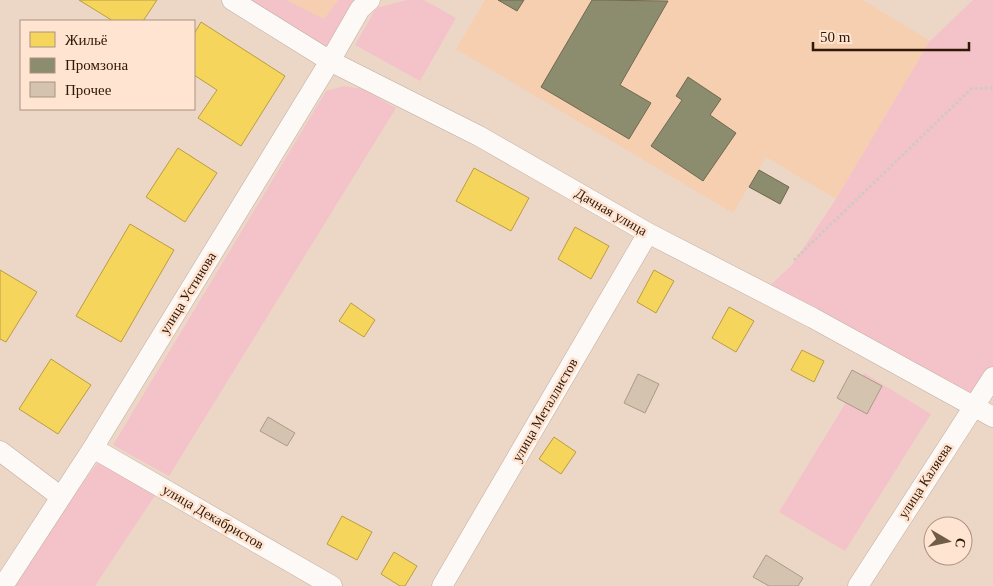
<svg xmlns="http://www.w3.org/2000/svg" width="993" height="586" font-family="Georgia,serif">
	<rect width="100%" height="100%" fill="#ecd7c7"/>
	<path fill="#f6ceb0" d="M286 0H338L324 19Z
		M485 0H863L930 41 836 199 766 157 733 213 456 49Z"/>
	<path fill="#f3c3c9" d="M243 0H286L324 19 338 0H370L329 55Z
		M407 0H424L456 18 420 81 355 45 376 8Z
		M973 0H993V377L974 406 763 292 792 265 836 199 930 41Z
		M344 86 363 89 396 108 169 476 113 445 326 91Z
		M864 373 931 414 845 551 779 512Z
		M102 457 158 491 95 586H10L28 558Z"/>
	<path fill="#f6d55c" stroke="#ba9c42" d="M79 0H157L143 21H113Z
		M201 22 285 76 241 146 198 118 217 90 194 75V34Z
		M178 148 217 173 185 222 146 197Z
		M474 168 529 198 511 231 456 201Z
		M130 224 174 250 121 342 76 316Z
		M575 227 609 246 591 279 558 259Z
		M0 270 37 292 6 342 0 339Z
		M654 270 674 281 656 313 637 302Z
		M351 303 375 320 364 337 339 321Z
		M729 307 754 321 736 352 712 338Z
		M802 350 824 361 814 382 791 370Z
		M51 359 91 385 58 434 19 409Z
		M554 437 576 452 561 474 539 459Z
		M342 516 372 532 357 560 327 544Z
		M394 552 417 566 405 586H400L381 574Z"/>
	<path fill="#8c8c6e" stroke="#70694e" d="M498 0H524L517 11Z
		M592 0 668 1 620 85 651 103 629 139 541 87Z
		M688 77 721 99 710 115 736 133 703 181 651 146 682 100 676 96Z
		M759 170 789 187 780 204 749 187Z"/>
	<path fill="#d4c3af" stroke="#ab9a86" d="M852 370 882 386 867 414 837 398Z
		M638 374 659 384 645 413 624 403Z
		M268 417 295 433 287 446 260 431Z
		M766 555 803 578 798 586H769L753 577Z"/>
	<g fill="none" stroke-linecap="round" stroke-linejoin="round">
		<defs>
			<path id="minor" d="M232 0 330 61 479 136 648 233 813 318 993 417
				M93 448 332 586
				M0 451 61 497
				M3 586 93 448 330 61 360 9 370 0
				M442 586 648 233
				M858 586 993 377"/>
		</defs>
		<use href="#minor" stroke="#c1ac9c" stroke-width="21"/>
		<path stroke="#d0c9c4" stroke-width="3" stroke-dasharray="2.5 2.5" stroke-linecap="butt" d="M794 260 971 89 993 88"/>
		<use href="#minor" stroke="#fcf9f7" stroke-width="20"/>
	</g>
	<g text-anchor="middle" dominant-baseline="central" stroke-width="5" stroke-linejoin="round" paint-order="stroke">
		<g font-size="14" fill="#2f1805" stroke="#ffe4d2">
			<text transform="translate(611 212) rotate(30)">Дачная улица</text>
			<text transform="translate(188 293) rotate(-58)">улица Устинова</text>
			<text transform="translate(545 410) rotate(-60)">улица Металлистов</text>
			<text transform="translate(925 481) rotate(-57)">улица Каляева</text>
			<text transform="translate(213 517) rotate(30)">улица Декабристов</text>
		</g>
	</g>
	<rect x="20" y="20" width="175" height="90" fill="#ffe4d2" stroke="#ac9280"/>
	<rect x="30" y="32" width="25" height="15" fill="#f6d55c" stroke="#ac9280"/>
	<text x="65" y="45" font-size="15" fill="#2f1805">Жильё</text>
	<rect x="30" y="58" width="25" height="15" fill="#8c8c6e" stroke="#ac9280"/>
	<text x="65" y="70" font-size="15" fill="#2f1805">Промзона</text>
	<rect x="30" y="82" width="25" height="15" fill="#d4c3af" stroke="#ac9280"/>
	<text x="65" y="95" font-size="15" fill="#2f1805">Прочее</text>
	<g transform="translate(948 541) rotate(99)"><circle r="24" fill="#ffe4d2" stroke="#ac9280"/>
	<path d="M0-4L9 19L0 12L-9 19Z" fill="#715b49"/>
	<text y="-8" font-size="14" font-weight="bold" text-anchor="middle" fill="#2f1805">С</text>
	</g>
	<path d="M813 42v8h156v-8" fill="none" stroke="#2f1805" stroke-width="2.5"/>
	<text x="820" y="42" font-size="15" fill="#2f1805" stroke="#ffe4d2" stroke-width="4" paint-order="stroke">50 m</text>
</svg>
